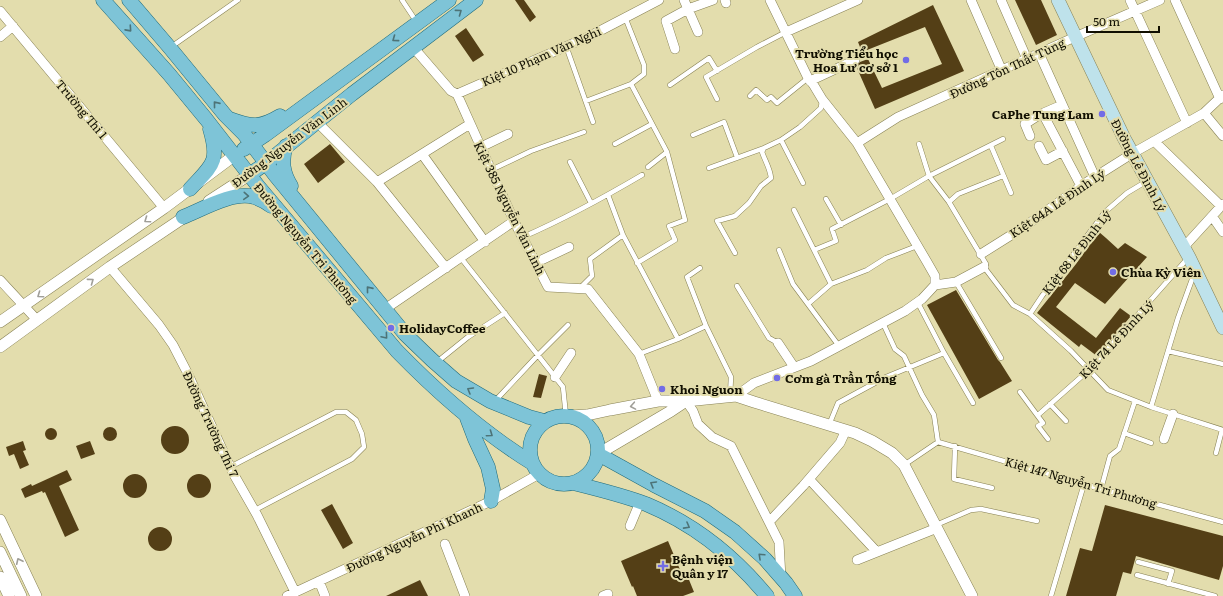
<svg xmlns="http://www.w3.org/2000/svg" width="1223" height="596" font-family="Literata,serif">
	<rect width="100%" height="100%" fill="#e3ddad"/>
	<path fill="#543f16" d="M515 0H524L536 17 530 22Z
		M1015 0H1041L1057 35 1036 45Z
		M933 5 964 71 875 109 856 66 860 62 868 59 882 88 942 64 925 27 862 52 858 42Z
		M466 28 484 55 473 62 455 36Z
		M330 144 345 162 318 183 304 164Z
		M1099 232 1106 238 1118 249 1125 243 1147 257 1105 304 1075 283 1056 307 1096 338 1120 308 1131 316 1097 356 1081 344 1079 347 1037 313 1076 264Z
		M956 290 998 360 1000 362 1012 381 979 399 927 305Z
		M539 374 547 376 541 398 533 397Z
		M161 440a14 14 0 1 1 28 0a14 14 0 1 1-28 0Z
		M103 434a7 7 0 1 1 14 0a7 7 0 1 1-14 0Z
		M45 434a6 6 0 1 1 12 0a6 6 0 1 1-12 0Z
		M23 441 26 450 23 451 29 465 20 469 14 454 9 456 6 447Z
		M90 441 95 454 81 459 76 446Z
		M67 470 72 480 59 486 79 530 65 537 45 492 43 493 42 491 25 498 21 489 31 484 32 486Z
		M187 486a12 12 0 1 1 24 0a12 12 0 1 1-24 0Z
		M123 486a12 12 0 1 1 24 0a12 12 0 1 1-24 0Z
		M332 504 353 543 343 549 321 510Z
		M1105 505 1223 536V566L1219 580 1136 556 1131 574 1123 572 1116 596H1066L1080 548 1092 551Z
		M148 539a12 12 0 1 1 24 0a12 12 0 1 1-24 0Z
		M668 541 681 572 685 570 694 592 683 596H637L633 586 632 587 621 561Z
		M420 580 428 596H386Z"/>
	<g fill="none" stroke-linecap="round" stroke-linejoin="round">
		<defs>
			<path id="service" d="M402 0 416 21
				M625 17 644 65V74L631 84 667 152 685 220 669 226 675 240 637 263
				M566 46 593 122
				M171 47 238 0
				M670 85 709 58 717 71
				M750 96 756 90 767 100 771 97 777 103 808 78
				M717 99 706 77 757 47 786 32
				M586 101 631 84
				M693 135 724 122 737 157
				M781 140 803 183
				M615 144 652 124
				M919 144 929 176 949 202
				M991 146 1011 193
				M570 162 591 203
				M648 167 667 152
				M709 168 764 148
				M491 170 531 151 584 132
				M1003 176 958 194 949 202 986 264 984 267 1013 305 1030 314 1071 351 1108 390 1151 407 1223 430
				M608 195 623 235 678 339
				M826 199 841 225
				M794 210 831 284
				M523 237C564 219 603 198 642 175
				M779 250 793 284 839 346
				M814 250 836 241 832 229 890 199 929 176 1003 139
				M735 253 717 221 735 216 749 203 761 186 771 178C770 168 765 161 762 152L764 148 781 140 800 127 821 108 822 99
				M461 258 563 387 566 416
				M700 268 687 277 706 326
				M956 282 1001 358
				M737 286 769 338 778 343
				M580 288 592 276 590 259 623 235
				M918 303 944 353 973 403
				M808 304 831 284 867 270 886 258 917 246
				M1030 314 1042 296 1105 212 1127 193 1147 181
				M883 323 895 349 904 356 922 395 934 415 938 442
				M1168 351 1223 364
				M639 354 678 339 706 326 731 377 730 396
				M437 362 468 337 505 313
				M1020 392 1043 423 1038 426 1048 439
				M495 401 538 355 568 325
				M1050 404 1066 421
				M1151 407 1178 318 1194 274
				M1038 415 1089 370 1187 259
				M829 425 838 403 886 377 944 353
				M1124 433 1151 443
				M938 442 1101 489 1223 522
				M955 446 954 479 992 488
				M1216 453 1222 430
				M904 465 938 442
				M230 467 336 412H346L356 420 362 434 364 447 352 459 255 510
				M1101 489 1110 456 1119 449 1135 401
				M936 525 971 510 981 509 1037 521
				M1138 562 1172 571 1168 584
				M1137 575 1215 596
				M1051 596 1084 484"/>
			<path id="minor" d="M684 0 698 32
				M725 0 726 3
				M971 0 1002 71
				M1001 0 1027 59
				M1130 0 1187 123
				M1175 0 1220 99
				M0 11 164 208
				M786 32 858 0
				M0 37 13 26
				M413 47 451 91 457 94 514 221 548 287 588 289 639 354 658 401
				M675 49 666 21 688 9 713 0
				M1039 53 1095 177
				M810 81 855 60
				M457 94 590 36 659 0
				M1204 113 1223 136
				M1043 114 1081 186
				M317 122 377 182 446 268
				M1030 136 1025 124 1039 115 1062 105
				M1154 141 1221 206
				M857 143 898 117 1075 37 1160 0
				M1039 146 1046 160 1063 151
				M481 147 508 134
				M422 154 485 242
				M377 182 470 124
				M1212 216 1223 232
				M1183 248 1223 204
				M981 254 1024 227 1087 182 1133 153 1204 113 1223 95
				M535 263 569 247
				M110 267 159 325 173 345 188 374 233 473 257 515 295 592
				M0 280 37 320
				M935 285 956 282 984 267
				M385 309 514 221
				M778 343 794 367
				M555 377 571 353
				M736 396 754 383 811 361 905 311 922 299 935 285V276L927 262 857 143 822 99 813 84 808 78 770 0
				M686 401 693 411 698 424 712 437 731 446 779 542 781 578
				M1164 439 1173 414
				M809 479 877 552
				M769 522 803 486 840 443 846 430
				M630 526 640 502
				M445 544 465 596
				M857 560 937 528
				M319 581 325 596
				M287 596 491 501 539 474
				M603 596 608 594"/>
			<path id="tertiary" d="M209 201 249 175
				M0 322 164 208 235 155
				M0 347 110 267 189 214
				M571 416 587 415 610 410 658 401H686L736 396 754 402 855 433 872 441 892 453 904 465 972 596
				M598 454 671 411 686 401
				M0 520 36 596
				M0 552 21 596
				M0 577 9 596"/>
			<path id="secondary" d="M1058 0 1124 138 1189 257 1223 328"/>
			<path id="primary" d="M103 0 169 74 206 119 258 186 397 351C438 393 482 432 532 463
				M129 0 170 48 225 115 244 134 275 175 405 334 432 360 456 381 490 401 529 417 544 421
				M230 119C252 127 260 128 280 116
				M286 146C281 161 283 173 291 186
				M244 149 265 135 449 0
				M249 175 266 163 352 94 476 0
				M190 189C212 165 220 163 210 129
				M183 217C203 209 233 191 254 197 260 199 266 202 271 206
				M530 450a34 34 0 1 1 68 0a34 34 0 1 1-68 0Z
				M467 418 475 439 488 467 493 489 491 501
				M598 454 654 485 705 511 735 532 765 559 786 583 795 596
				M573 483C597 489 622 495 646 504 694 524 735 557 767 596"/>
		</defs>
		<use href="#service" stroke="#878154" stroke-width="5.5"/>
		<use href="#minor" stroke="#878154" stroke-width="10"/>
		<use href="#tertiary" stroke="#878154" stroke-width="12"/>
		<use href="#secondary" stroke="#878154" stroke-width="14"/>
		<use href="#primary" stroke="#206b7b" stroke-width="15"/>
		<use href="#service" stroke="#fff" stroke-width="4.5"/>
		<use href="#minor" stroke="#fff" stroke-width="9"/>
		<use href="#tertiary" stroke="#fff" stroke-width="11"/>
		<use href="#secondary" stroke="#bee2eb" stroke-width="13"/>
		<use href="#primary" stroke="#7ec4d7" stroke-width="14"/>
	</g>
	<defs><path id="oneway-chevron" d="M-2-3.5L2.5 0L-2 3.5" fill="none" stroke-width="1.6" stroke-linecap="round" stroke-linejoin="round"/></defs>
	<g stroke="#4d7377">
		<use href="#oneway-chevron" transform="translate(459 12) rotate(-36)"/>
		<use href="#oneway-chevron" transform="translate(129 29) rotate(48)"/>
		<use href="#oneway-chevron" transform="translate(395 39) rotate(144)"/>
		<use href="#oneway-chevron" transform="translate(216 104) rotate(-129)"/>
		<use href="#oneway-chevron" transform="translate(246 196) rotate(4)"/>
		<use href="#oneway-chevron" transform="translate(369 289) rotate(-129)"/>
		<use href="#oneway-chevron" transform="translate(385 336) rotate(50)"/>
		<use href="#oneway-chevron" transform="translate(470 390) rotate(-150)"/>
		<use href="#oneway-chevron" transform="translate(490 434) rotate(35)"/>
		<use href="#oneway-chevron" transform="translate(653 484) rotate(-150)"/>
		<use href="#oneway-chevron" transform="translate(687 526) rotate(29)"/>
		<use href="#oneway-chevron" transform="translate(761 556) rotate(-137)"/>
	</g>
	<g stroke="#a09f99">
		<use href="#oneway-chevron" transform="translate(147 220) rotate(145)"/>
		<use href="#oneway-chevron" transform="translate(91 281) rotate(-36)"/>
		<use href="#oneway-chevron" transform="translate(40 295) rotate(145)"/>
		<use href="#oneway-chevron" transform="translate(633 406) rotate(170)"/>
		<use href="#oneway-chevron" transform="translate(19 561) rotate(-115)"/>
	</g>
	<g fill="#726ce6" stroke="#e3ddad" stroke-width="1.5">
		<circle cx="906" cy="60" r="4"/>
		<circle cx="1102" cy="114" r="4"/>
		<circle cx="1113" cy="272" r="4"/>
		<circle cx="391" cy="328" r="4"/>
		<circle cx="777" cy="378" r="4"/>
		<circle cx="662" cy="389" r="4"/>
		<path d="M661 560h4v4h4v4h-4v4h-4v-4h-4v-4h4z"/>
	</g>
	<g text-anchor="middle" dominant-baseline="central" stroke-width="4" stroke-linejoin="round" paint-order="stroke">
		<g font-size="12" font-weight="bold" fill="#110f01" stroke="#e3ddad" text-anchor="start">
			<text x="898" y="53" text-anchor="end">Trường Tiểu học<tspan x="898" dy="14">Hoa Lư cơ sở 1</tspan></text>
			<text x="1094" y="114" text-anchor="end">CaPhe Tung Lam</text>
			<text x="1121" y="272">Chùa Kỳ Viên</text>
			<text x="399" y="328">HolidayCoffee</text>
			<text x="785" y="378">Cơm gà Trần Tống</text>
			<text x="670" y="389">Khoi Nguon</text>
			<text x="672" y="559">Bệnh viện<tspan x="672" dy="14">Quân y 17</tspan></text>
		</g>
		<g font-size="12" fill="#110f01" stroke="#e3ddad">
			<text transform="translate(541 56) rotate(-24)">Kiệt 10 Phạm Văn Nghi</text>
			<text transform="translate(1007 68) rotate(-25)">Đường Tôn Thất Tùng</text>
			<text transform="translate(82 109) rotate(50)">Trường Thi 1</text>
			<text transform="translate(289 142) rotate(-37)">Đường Nguyễn Văn Linh</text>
			<text transform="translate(1139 165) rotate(62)">Đường Lê Đình Lý</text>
			<text transform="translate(1057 203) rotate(-34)">Kiệt 64A Lê Đình Lý</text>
			<text transform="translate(510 208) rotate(64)">Kiệt 385 Nguyễn Văn Linh</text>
			<text transform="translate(306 243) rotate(50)">Đường Nguyễn Tri Phương</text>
			<text transform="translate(1076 252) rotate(-52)">Kiệt 68 Lê Đình Lý</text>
			<text transform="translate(1116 339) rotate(-47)">Kiệt 74 Lê Đình Lý</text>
			<text transform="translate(211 424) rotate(65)">Đường Trường Thi 7</text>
			<text transform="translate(1081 482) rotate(16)">Kiệt 147 Nguyễn Tri Phương</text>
			<text transform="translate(414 537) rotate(-25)">Đường Nguyễn Phi Khanh</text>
		</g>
	</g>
	<path d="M1087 26v6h72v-6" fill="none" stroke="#110f01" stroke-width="2"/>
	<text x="1093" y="26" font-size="12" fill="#110f01" stroke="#e3ddad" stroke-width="3" paint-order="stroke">50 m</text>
</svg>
